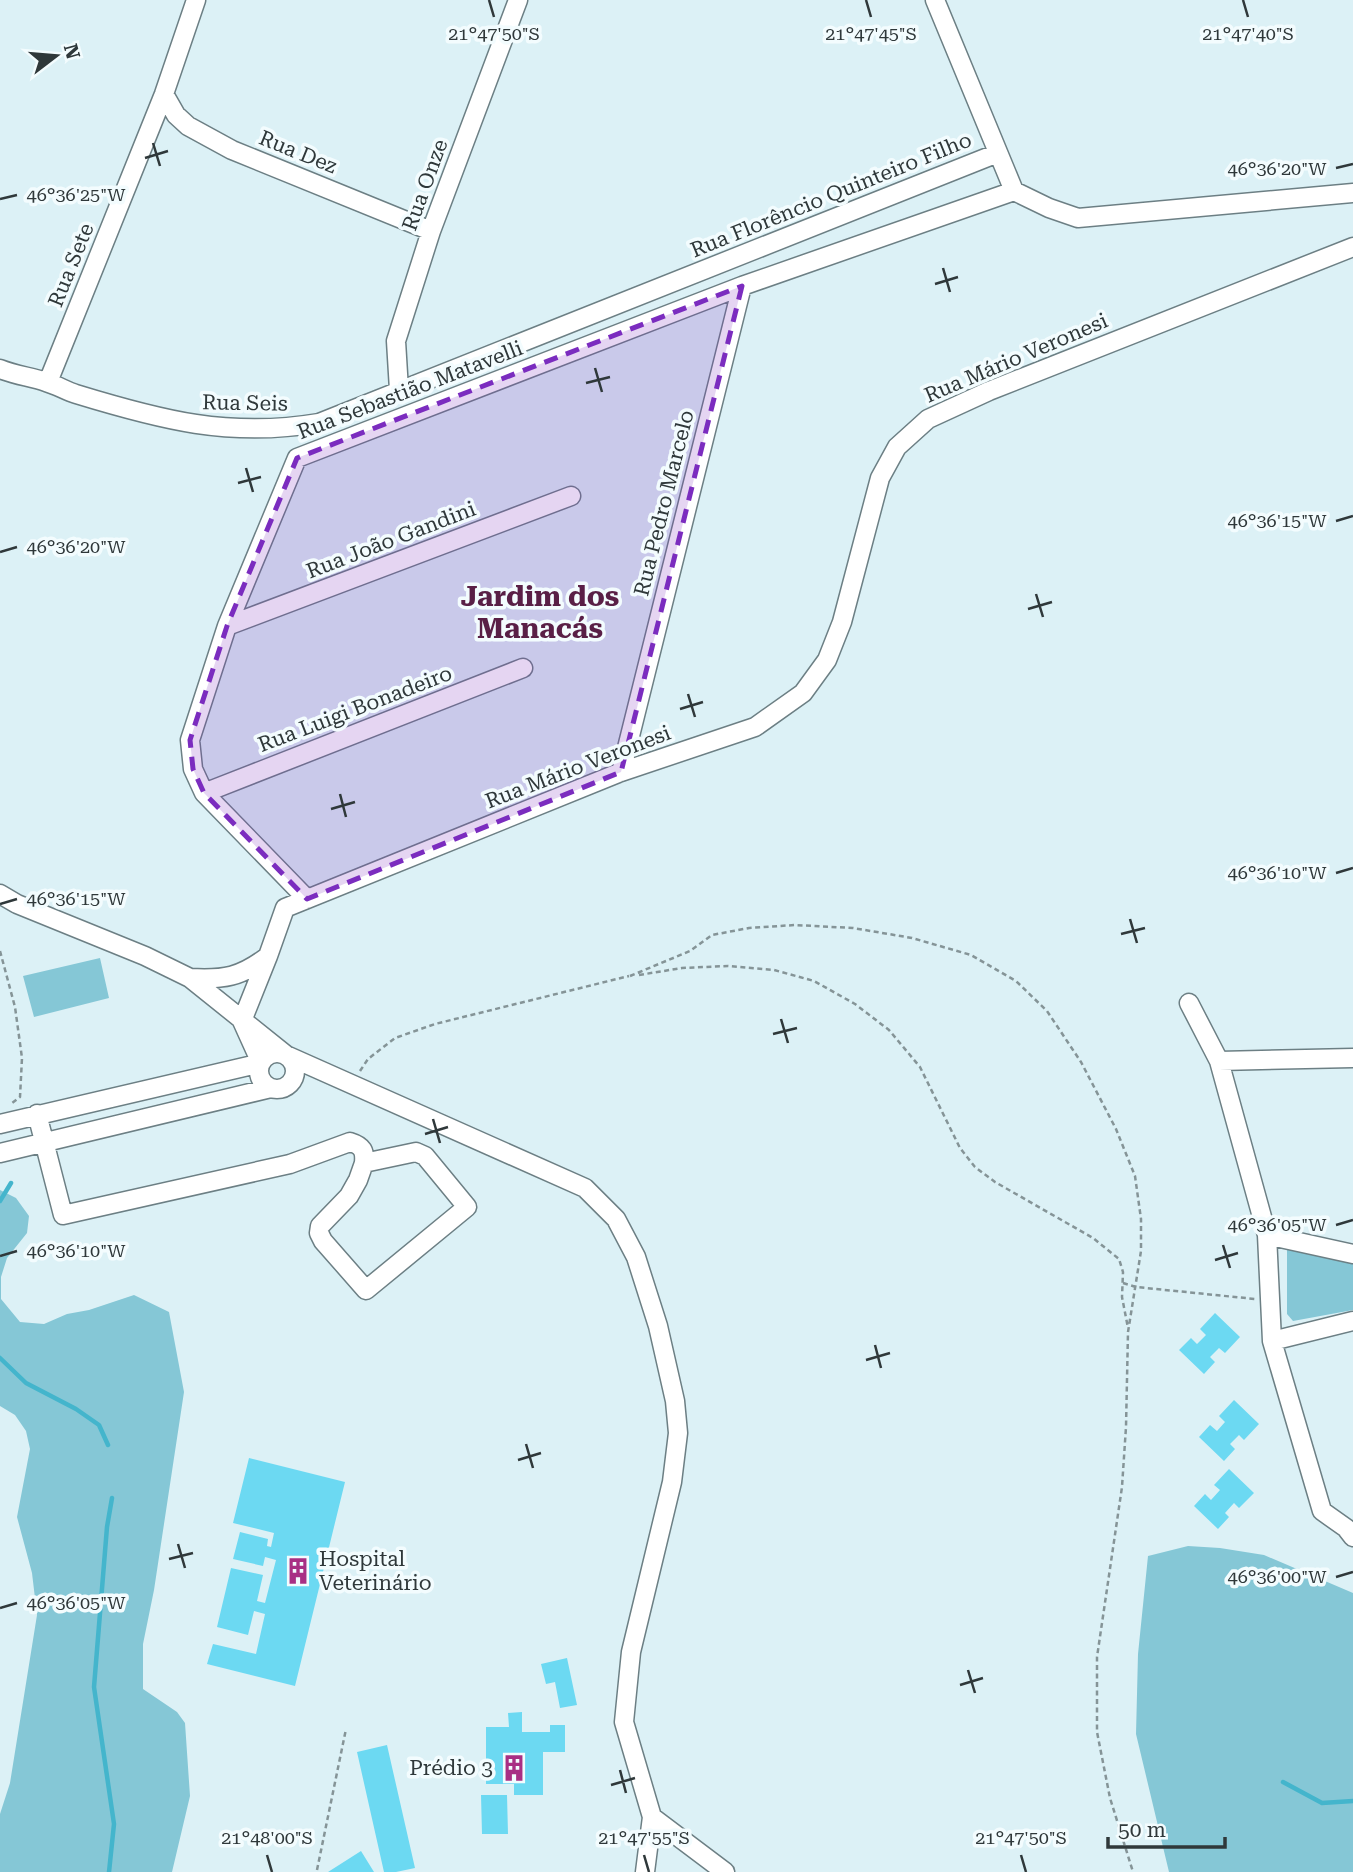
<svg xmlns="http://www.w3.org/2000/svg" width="1353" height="1872" font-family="'Roboto Serif',serif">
	<rect width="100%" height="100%" fill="#dcf1f6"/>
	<path fill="#85c7d6" d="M100 958 109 998 34 1017 23 976Z
		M0 1190 16 1198 29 1216 27 1233 7 1258 1 1277V1299L20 1322 44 1324 67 1314 89 1310 134 1295 169 1312 184 1392 154 1590 143 1644V1689L177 1712 185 1723 190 1796 172 1872H0V1814L10 1783 37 1615 32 1573 17 1517 30 1449 26 1431 15 1415 0 1406Z
		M1293 1249 1353 1263V1310L1293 1321 1287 1314V1250Z
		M1188 1546 1220 1548 1264 1555 1353 1593V1872H1169L1136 1734 1138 1654 1148 1556Z"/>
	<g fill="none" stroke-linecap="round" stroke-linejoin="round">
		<path stroke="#44b5cc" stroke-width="4.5" d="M0 1201 11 1183
			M0 1358 26 1383 76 1409 99 1425 108 1445
			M1283 1782 1322 1803 1353 1801
			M109 1872 114 1824 94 1687 107 1527 112 1498"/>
	</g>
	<path fill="#6cd9f2" d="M1215 1313 1240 1337 1225 1353 1219 1348 1210 1357 1215 1362 1204 1374 1179 1350 1191 1338 1197 1344 1206 1335 1200 1329Z
		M1234 1400 1259 1424 1244 1440 1239 1435 1230 1444 1235 1449 1224 1461 1199 1437 1210 1425 1217 1431 1225 1422 1219 1416Z
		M249 1458 345 1482 295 1686 207 1664 213 1644 256 1654 265 1614 254 1611 248 1635 217 1627 231 1568 263 1575 257 1601 265 1603 276 1560 265 1557 263 1566 233 1559 240 1532 268 1539 267 1546 271 1547 274 1533 233 1523Z
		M1229 1469 1254 1493 1239 1508 1234 1503 1225 1513 1229 1517 1218 1529 1194 1506 1205 1494 1211 1500 1220 1490 1214 1485Z
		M567 1658 577 1705 560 1708 555 1682 546 1684 541 1664Z
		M522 1712V1732H550V1725H565V1752H543V1795H514V1784H486V1727H509L508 1713Z
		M387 1745 415 1868 396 1872H384L357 1752Z
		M481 1795H507L508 1834H482Z
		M361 1851 374 1872H328Z"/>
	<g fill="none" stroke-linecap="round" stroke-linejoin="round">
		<defs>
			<path id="minor" d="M935 0 1014 191 1049 208 1078 218 1353 193
				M164 94 176 115 188 126 232 150 431 231
				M0 369C15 375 31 377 46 382 57 385 66 391 76 394 161 420 229 438 319 423L998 153
				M48 382 164 94 196 0
				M399 390 396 341 431 231 518 0
				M227 626 571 496
				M621 772 742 286
				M204 793 523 668
				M0 894 17 904 145 956 190 978 286 1055 585 1188 616 1219 636 1257 658 1326 675 1401 678 1433 672 1482 631 1652 624 1722 652 1817 725 1872
				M307 899 204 793 193 769 190 740 227 626 297 458 742 286 1014 191
				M268 956 285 908 621 772 755 727 803 693 827 660 842 622 880 478 897 447 928 419 989 391 1353 247
				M1189 1003 1219 1061 1267 1235 1272 1341 1322 1511 1346 1528 1353 1537
				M259 1071a18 18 0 1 1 36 0a18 18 0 1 1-36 0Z
				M1219 1061 1353 1058
				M37 1114 63 1215 290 1164 350 1142C363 1146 365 1151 364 1163
				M0 1124 261 1063 242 1021 268 956C241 977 224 980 190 978
				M416 1152 425 1156 467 1207 366 1290 323 1241 319 1233 320 1226 349 1196 358 1180 364 1163Z
				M0 1153 271 1088
				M1267 1235 1353 1254
				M1272 1341 1353 1321
				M645 1872 652 1817"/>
		</defs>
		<use href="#minor" stroke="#6c7f84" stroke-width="21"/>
		<path stroke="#859497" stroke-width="2.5" stroke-dasharray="5 3.5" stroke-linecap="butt" d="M0 951 15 1007 22 1058 20 1097 12 1103
			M639 975 682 968 728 966 774 970 814 981 855 1004 889 1030 920 1067 960 1148 975 1167 995 1182 1093 1238 1119 1259 1123 1272 1122 1297 1128 1328
			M630 976 690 951 712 935 749 928 795 925 853 928 912 938 971 955 1016 981 1047 1011 1081 1062 1116 1129 1135 1176 1141 1219V1251L1128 1332 1126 1427 1122 1487 1097 1657V1732L1110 1798 1133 1872
			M360 1071 368 1059 395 1038 435 1024 629 976
			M1123 1283 1136 1287 1255 1299
			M317 1870 346 1729"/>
		<use href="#minor" stroke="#fff" stroke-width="18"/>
	</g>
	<path fill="#7b2cbf" fill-opacity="0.2" stroke="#7b2cbf" stroke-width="5" stroke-dasharray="14 9" stroke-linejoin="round" d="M742 286 621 772 307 899 204 793 193 769 190 740 227 626 297 458Z"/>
	<path fill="none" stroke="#2f383a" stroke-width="2.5" d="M489 0 494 17M866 0 871 17M1243 0 1248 17M153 143 160 166M145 158 168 151M1336 168 1353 164M0 199 17 195M943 268 950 292M935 284 958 277M595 368 602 392M586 383 610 377M246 468 253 492M238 483 261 477M1336 521 1353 516M0 552 17 547M1036 594 1043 617M1028 609 1052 602M688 694 695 717M680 709 703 702M340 794 346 817M331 809 355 802M1336 873 1353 868M0 904 17 899M1130 919 1137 943M1121 934 1145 928M781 1019 788 1043M773 1034 797 1028M433 1119 440 1143M425 1134 448 1127M1336 1225 1353 1220M1223 1245 1230 1268M0 1256 17 1251M1215 1260 1238 1253M875 1345 881 1368M866 1360 890 1353M526 1444 533 1468M518 1460 541 1453M178 1544 185 1568M169 1559 193 1553M1336 1577 1353 1572M0 1608 17 1603M968 1670 975 1693M960 1685 983 1678M620 1770 626 1793M611 1785 635 1778M267 1855 272 1872M644 1855 649 1872M1021 1855 1026 1872"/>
	<defs>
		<symbol id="building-bare" viewBox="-9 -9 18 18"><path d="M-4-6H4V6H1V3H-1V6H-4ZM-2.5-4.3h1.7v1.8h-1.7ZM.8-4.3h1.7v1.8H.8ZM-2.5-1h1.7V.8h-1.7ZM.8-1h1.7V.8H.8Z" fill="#a82f84" stroke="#f3fcfe" stroke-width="2.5" paint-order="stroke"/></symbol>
	</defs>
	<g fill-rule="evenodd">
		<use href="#building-bare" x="279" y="1552" width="38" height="38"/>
		<use href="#building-bare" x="495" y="1749" width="38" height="38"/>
	</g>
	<g text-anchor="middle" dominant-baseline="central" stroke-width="7" stroke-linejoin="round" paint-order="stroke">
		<g font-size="21" fill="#2f383a" stroke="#f3fcfe">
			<text transform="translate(298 152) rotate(22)">Rua Dez</text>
			<text transform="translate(425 185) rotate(-70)">Rua Onze</text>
			<text transform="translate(831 195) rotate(-22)">Rua Florêncio Quinteiro Filho</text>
			<text transform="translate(71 265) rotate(-68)">Rua Sete</text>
			<text transform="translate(1016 358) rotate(-23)">Rua Mário Veronesi</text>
			<text transform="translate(410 390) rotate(-21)">Rua Sebastião Matavelli</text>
			<text transform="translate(245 403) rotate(1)">Rua Seis</text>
			<text transform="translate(664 503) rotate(-76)">Rua Pedro Marcelo</text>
			<text transform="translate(391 540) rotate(-21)">Rua João Gandini</text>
			<text transform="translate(355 709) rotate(-21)">Rua Luigi Bonadeiro</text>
			<text transform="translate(578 767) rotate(-21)">Rua Mário Veronesi</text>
		</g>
		<g font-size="21" fill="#2f383a" stroke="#f3fcfe" text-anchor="start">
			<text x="319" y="1559">Hospital<tspan x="319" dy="24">Veterinário</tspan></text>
			<text x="493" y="1768" text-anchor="end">Prédio 3</text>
		</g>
		<g font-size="28" font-weight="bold" fill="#591f46" stroke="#f3fcfe">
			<text x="540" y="596">Jardim dos<tspan x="540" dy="32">Manacás</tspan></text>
		</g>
	</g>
	<g font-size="18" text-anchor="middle" fill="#2f383a" stroke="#f3fcfe" stroke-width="7" stroke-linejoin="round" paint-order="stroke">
		<text x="494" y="40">21°47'50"S</text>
		<text x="871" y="40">21°47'45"S</text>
		<text x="1248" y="40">21°47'40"S</text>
		<text x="1277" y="175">46°36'20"W</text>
		<text x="76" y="201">46°36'25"W</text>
		<text x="1277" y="527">46°36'15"W</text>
		<text x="76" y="553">46°36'20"W</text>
		<text x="1277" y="879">46°36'10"W</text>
		<text x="76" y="905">46°36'15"W</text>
		<text x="1277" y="1231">46°36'05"W</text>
		<text x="76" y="1257">46°36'10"W</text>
		<text x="1277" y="1583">46°36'00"W</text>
		<text x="76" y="1609">46°36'05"W</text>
		<text x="267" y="1844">21°48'00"S</text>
		<text x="644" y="1844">21°47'55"S</text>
		<text x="1021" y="1844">21°47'50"S</text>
	</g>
	<g transform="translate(56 56) rotate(74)" stroke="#f3fcfe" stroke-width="5" paint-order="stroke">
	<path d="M0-5L12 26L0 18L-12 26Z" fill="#2f383a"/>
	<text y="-10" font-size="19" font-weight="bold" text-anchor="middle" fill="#2f383a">N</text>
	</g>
	<path d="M1108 1837v10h117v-10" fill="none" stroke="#2f383a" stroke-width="3.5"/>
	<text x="1118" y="1837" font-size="21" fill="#2f383a" stroke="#f3fcfe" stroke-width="5" paint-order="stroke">50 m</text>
</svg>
